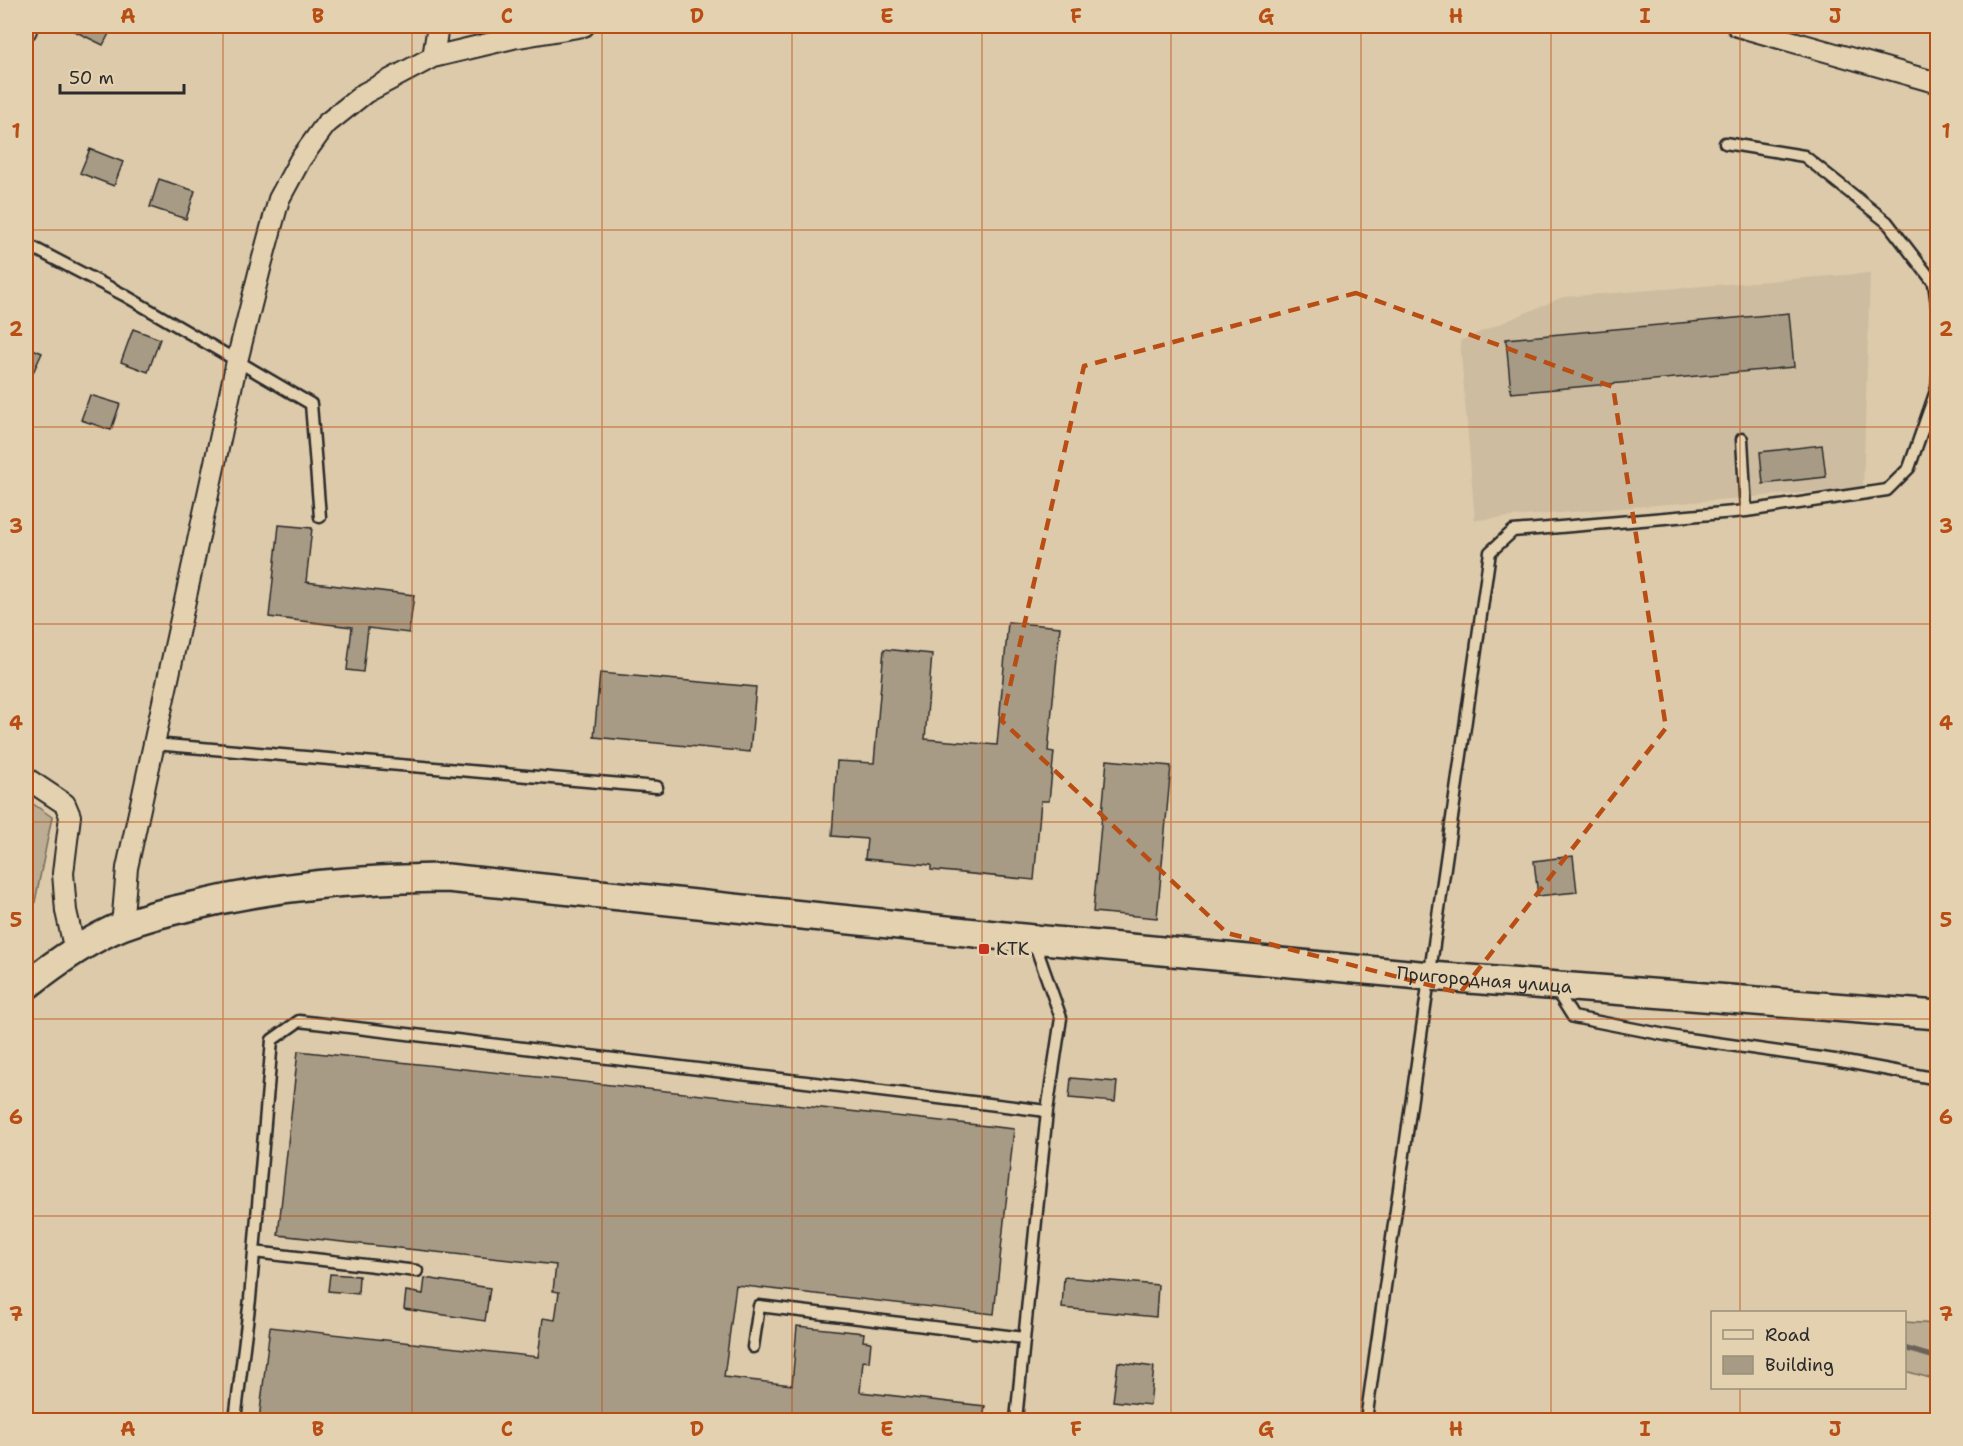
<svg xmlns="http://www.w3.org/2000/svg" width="1963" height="1446" font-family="'Shantell Sans',sans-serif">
	<rect width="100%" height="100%" fill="#ddcaaa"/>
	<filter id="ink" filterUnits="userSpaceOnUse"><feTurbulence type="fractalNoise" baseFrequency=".0167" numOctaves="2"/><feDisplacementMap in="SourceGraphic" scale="12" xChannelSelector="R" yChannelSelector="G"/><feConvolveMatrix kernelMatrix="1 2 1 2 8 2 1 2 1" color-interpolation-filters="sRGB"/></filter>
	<g filter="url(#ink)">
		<path fill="#cdbc9f" d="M1870 273 1863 488 1475 520 1460 341 1563 297Z"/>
		<path fill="#bcad92" stroke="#746c5e" stroke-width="1.5" d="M26 799 52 817 26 947Z
			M1904 1322 1937 1324V1380L1905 1371Z"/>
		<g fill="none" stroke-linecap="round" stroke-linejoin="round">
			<path stroke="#6a6358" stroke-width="5" d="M1904 1348 1938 1358"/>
		</g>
		<path fill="#a89b85" stroke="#2b2b2b" stroke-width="1.5" d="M64 26H113L103 45Z
			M90 149 123 162 114 186 80 173Z
			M159 179 195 191 186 219 150 207Z
			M1789 313 1794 367 1511 393 1506 339Z
			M133 329 160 339 148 372 121 362Z
			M26 346 42 353 26 388Z
			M90 395 120 404 111 430 81 420Z
			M1822 445 1826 477 1763 484 1760 452Z
			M279 525 312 528 306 582 414 595 409 633 368 628 363 672 347 670 352 627 269 617Z
			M1008 622 1060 627 1048 751 1054 752 1049 801H1041L1034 880 931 870V865L865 859 867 839 832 836 837 761 874 763 884 649 932 654 925 739 997 745Z
			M600 673 756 687 750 752 594 737Z
			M1107 760 1171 766 1157 918 1093 912Z
			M1573 856 1577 892 1538 896 1534 861Z
			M298 1051 1014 1129 994 1314 736 1285 724 1377 792 1385 797 1326 864 1333 863 1341 871 1342 869 1362 863 1361 860 1392 985 1406 983 1420H259L270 1327 538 1357 543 1318 555 1320 559 1292 553 1291 556 1265 278 1235Z
			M1071 1078 1117 1082 1115 1102 1069 1098Z
			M330 1274 359 1276 358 1294 328 1291Z
			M1064 1277 1158 1285 1156 1317 1062 1308Z
			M425 1278 490 1288 485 1321 404 1309 406 1291 423 1294Z
			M1118 1362 1154 1367 1150 1405 1113 1401Z"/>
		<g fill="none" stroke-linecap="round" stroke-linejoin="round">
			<defs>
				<path id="lane" d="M1725 143 1804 156 1887 222 1934 283 1938 312
					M26 244 124 295 311 404 320 517
					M1746 511 1887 490 1909 468 1937 388 1938 377
					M154 744 657 787
					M1556 990 1573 1017 1681 1038 1835 1060 1938 1079
					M254 1252 417 1271
					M753 1347 759 1306 1024 1338
					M235 1420 250 1299 272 1040 299 1021 1047 1111
					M1016 1420 1047 1111 1061 1018 1034 942
					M1366 1420 1490 552 1513 531 1746 511 1742 439"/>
				<path id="street" d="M1737 26 1938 83
					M26 30 27 26
					M433 57 438 26
					M26 778 65 804 70 816 63 873 66 911 75 951
					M122 926 127 868 237 361 261 265 279 199 300 160 326 124 365 93 433 57 513 38 584 26"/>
				<g id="secondary">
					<path id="s1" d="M26 986C55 963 87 940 122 926 145 917 169 911 193 906 279 885 359 879 447 878L1033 939 1430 976 1938 1015"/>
				</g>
			</defs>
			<use href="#lane" stroke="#2b2b2b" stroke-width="15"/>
			<use href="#street" stroke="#2b2b2b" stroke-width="24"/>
			<use href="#secondary" stroke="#2b2b2b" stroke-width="32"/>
			<use href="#lane" stroke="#e4d1af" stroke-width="10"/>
			<use href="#street" stroke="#e4d1af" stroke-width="20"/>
			<use href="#secondary" stroke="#e4d1af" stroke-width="27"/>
		</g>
	</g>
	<path fill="none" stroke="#b94e14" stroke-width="4.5" stroke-dasharray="12 8" stroke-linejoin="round" d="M1356 293 1613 387 1666 728 1460 993 1227 933 1002 721 1084 366Z"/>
	<path fill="none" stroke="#b94e14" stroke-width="1.5" stroke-opacity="0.55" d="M223 26V1420M412 26V1420M602 26V1420M792 26V1420M982 26V1420M1171 26V1420M1361 26V1420M1551 26V1420M1740 26V1312M26 230H1938M26 427H1938M26 624H1938M26 822H1938M26 1019H1938M26 1216H1938M1740 1388V1420"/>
	<rect fill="#c8321e" stroke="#e4d1af" stroke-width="2" x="978" y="943" width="12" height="12" rx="3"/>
	<g text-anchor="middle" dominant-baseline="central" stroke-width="6" stroke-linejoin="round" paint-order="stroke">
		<g font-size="18" fill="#2b2b2b" stroke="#e4d1af" text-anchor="start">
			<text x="996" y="949">КТК</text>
		</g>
		<g font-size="18" fill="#2b2b2b" stroke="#e4d1af">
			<text stroke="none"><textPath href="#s1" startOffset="1486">Пригородная улица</textPath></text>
		</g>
	</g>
	<rect width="1963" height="1446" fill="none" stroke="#e4d1af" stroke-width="66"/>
	<rect x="1711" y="1311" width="195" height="78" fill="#e4d1af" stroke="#9a8f7a" stroke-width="1.5"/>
	<rect x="1723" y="1330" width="30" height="9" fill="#e4d1af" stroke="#9a8f7a" stroke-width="1.5"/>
	<text x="1765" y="1341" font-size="18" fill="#2b2b2b">Road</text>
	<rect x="1723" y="1356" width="30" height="18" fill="#a89b85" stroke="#9a8f7a" stroke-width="1.5"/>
	<text x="1765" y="1371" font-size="18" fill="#2b2b2b">Building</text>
	<path d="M60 84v9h124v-9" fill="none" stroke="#2b2b2b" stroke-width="3"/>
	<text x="69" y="84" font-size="18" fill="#2b2b2b" stroke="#e4d1af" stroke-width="4.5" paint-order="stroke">50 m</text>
	<rect x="33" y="33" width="1897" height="1380" fill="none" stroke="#b94e14" stroke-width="2"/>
	<g font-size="20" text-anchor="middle" font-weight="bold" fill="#b94e14">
		<text x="128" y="23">A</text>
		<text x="318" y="23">B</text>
		<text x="507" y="23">C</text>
		<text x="697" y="23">D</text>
		<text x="887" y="23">E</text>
		<text x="1076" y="23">F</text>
		<text x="1266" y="23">G</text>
		<text x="1456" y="23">H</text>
		<text x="1645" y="23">I</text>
		<text x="1835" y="23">J</text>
		<text x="16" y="138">1</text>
		<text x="1946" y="138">1</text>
		<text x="16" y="336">2</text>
		<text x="1946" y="336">2</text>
		<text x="16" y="533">3</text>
		<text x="1946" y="533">3</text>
		<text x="16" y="730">4</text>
		<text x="1946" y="730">4</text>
		<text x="16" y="927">5</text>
		<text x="1946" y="927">5</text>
		<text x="16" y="1124">6</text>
		<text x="1946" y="1124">6</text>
		<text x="16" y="1321">7</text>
		<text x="1946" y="1321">7</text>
		<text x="128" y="1436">A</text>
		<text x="318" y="1436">B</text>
		<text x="507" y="1436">C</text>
		<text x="697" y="1436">D</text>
		<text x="887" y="1436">E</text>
		<text x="1076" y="1436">F</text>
		<text x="1266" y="1436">G</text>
		<text x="1456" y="1436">H</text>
		<text x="1645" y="1436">I</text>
		<text x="1835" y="1436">J</text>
	</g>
</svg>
